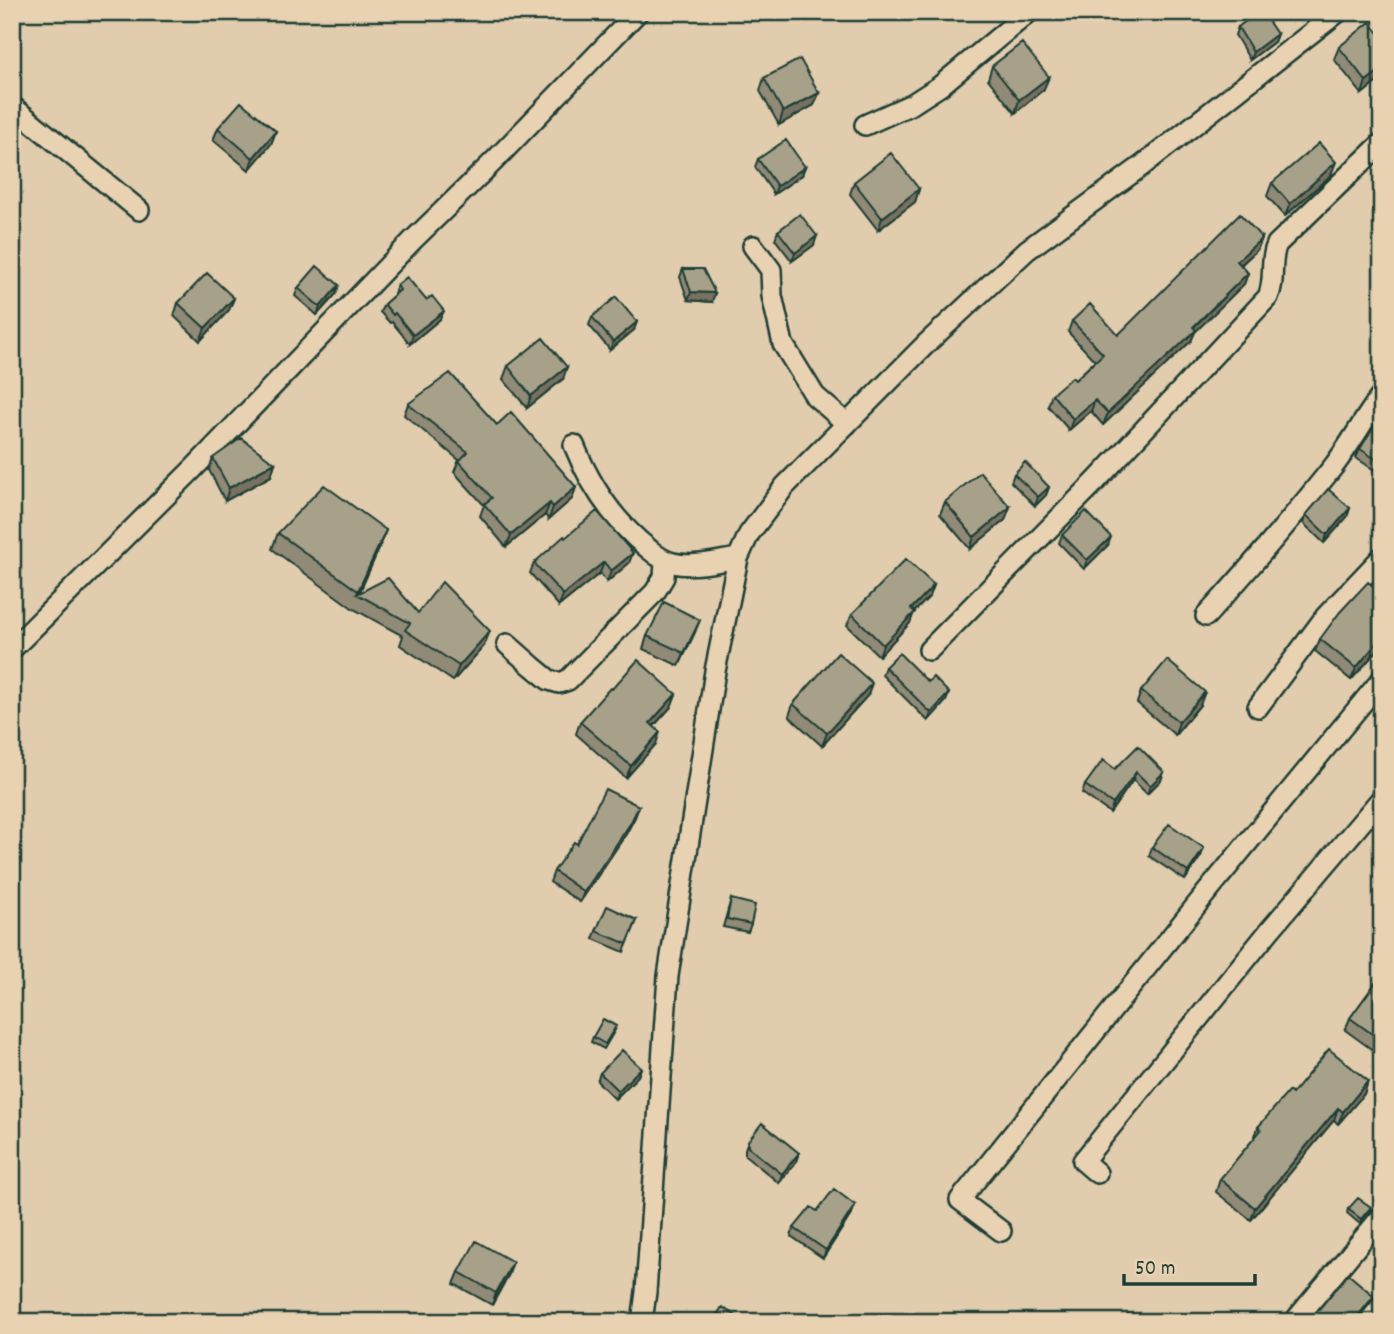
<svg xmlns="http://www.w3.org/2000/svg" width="1394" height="1334" font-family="Dekko,sans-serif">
	<rect width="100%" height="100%" fill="#e1ccad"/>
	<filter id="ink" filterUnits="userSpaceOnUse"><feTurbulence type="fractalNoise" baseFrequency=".0143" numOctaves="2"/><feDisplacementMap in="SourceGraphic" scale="14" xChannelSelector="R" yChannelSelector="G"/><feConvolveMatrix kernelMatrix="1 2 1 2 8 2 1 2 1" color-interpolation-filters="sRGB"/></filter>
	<g filter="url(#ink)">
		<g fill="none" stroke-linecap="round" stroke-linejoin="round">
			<defs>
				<path id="street" d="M12 106 139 210
					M865 125 912 104 940 86 1029 12
					M753 246 771 270 772 296 783 344 815 396 847 424
					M574 445C591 487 614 522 650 550 657 556 664 561 673 563 694 568 718 561 738 558
					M1206 616C1250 568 1292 518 1333 467 1351 444 1364 418 1382 395
					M507 644 532 666 549 680 559 683 568 680 655 592 664 577 665 561
					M12 649 193 469 412 241 494 161 638 12
					M929 650 1096 481 1268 297C1276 280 1269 261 1277 244L1382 143
					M1258 707 1326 616 1382 557
					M1097 1173 1083 1161 1270 930 1382 798
					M1001 1231 960 1200 1207 892 1382 679
					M642 1322 646 1292 668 976 715 671 738 558 749 534 785 486 927 343 1027 250 1143 165 1338 12
					M1294 1322 1382 1216"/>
			</defs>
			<use href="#street" stroke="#1f3d34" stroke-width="24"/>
			<use href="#street" stroke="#e9d2b2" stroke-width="19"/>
		</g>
		<path fill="#908a77" stroke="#1f3d34" stroke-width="2" d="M1238 27 1277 34 1274 42 1250 60 1235 35Z
			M1382 37V78L1362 94 1334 59 1339 47Z
			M992 66 1044 89 1015 113 988 79Z
			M764 78 819 93 814 105 779 125 760 91Z
			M218 128 276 131 271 144 249 170 213 140Z
			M758 159 802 175 774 194 755 167Z
			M1331 175 1285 216 1267 196 1272 183Z
			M854 182 919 189 915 202 878 230 850 194Z
			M778 231 814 245 792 261 775 239Z
			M1262 238 1257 250 1241 265 1248 273 1244 284 1195 332 1191 341 1103 425 1091 411 1069 430 1048 406 1052 394 1075 380 1095 361 1068 332 1072 321 1118 335Z
			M683 269 712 302 688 300 680 277Z
			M339 285 336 294 317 315 295 296 298 288Z
			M397 285 440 319 410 344 392 322 390 323 380 312 384 304 394 295V294Z
			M234 298 229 310 200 341 174 316 178 303Z
			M592 317 634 330 610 350 589 325Z
			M508 366 563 379 527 408 503 379Z
			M408 404 497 425 576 487 572 499 549 519 545 515 506 547 480 516 484 505 454 472 459 460 404 415Z
			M1382 413V475L1356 458 1360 449Z
			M213 458 275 463 271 476 225 501 209 470Z
			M1014 474 1049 487 1046 495 1035 506 1011 482Z
			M945 502 1005 520 970 549 940 514Z
			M1350 508 1347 517 1324 543 1303 523 1306 515Z
			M386 530 380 546 359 593 418 613 484 646 453 681 400 645 403 636 352 608 272 549 278 533Z
			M1062 535 1108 545 1084 569 1059 543Z
			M565 538 629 563 607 582 600 573 559 606 530 573 534 563Z
			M934 585 930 596 914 612 910 623 879 656 847 625 852 614Z
			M695 632 679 666 643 649 647 636Z
			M1320 639 1382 645 1351 680 1315 651Z
			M885 667 928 682 949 693 946 701 928 721 882 675Z
			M612 689 676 694 671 707 654 726 656 744 626 778 576 734 580 722Z
			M1141 691 1200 705 1175 735 1137 703Z
			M868 695 822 746 789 716 793 704Z
			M1115 769 1164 772 1161 780 1147 794 1133 780 1110 813 1082 793 1085 785Z
			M639 806 635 817 626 834 580 902 550 882 554 871 577 844Z
			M1152 847 1201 856 1185 880 1149 856Z
			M731 899 751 924 748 932 723 927Z
			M637 920 624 952 593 939 596 931Z
			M1382 974V1055L1381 1056 1345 1030 1350 1018Z
			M615 1030 604 1049 591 1042 593 1037Z
			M641 1068 638 1076 615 1099 597 1081 600 1073Z
			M1368 1081 1364 1094 1338 1124 1334 1120 1251 1220 1216 1192 1220 1179 1254 1139 1258 1127 1292 1094Z
			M748 1141 796 1162 779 1183 745 1155V1149Z
			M855 1205 852 1213 823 1258 791 1236 794 1228 817 1211Z
			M1348 1209 1370 1212 1360 1224 1347 1213Z
			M459 1272 509 1274 492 1305 454 1284Z"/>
		<path fill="#767161" stroke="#1f3d34" stroke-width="2" d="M1277 34 1274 42 1250 60 1253 52Z
			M1382 69V78L1362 94 1366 81Z
			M1049 77 1044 89 1015 113 1019 100Z
			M819 93 814 105 779 125 783 112Z
			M276 131 271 144 249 170 253 158Z
			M1336 162 1331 175 1285 216 1290 204Z
			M805 167 802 175 774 194 777 186Z
			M919 189 915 202 878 230 882 218Z
			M817 236 814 245 792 261 795 253Z
			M1262 238 1257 250 1232 272 1237 261Z
			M1248 273 1244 284 1195 332 1191 341 1103 425 1108 413Z
			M339 285 336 294 317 315 320 307Z
			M691 292 715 293 712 302 688 300Z
			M234 298 229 310 200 341 205 328Z
			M444 311 440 319 410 344 413 335Z
			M637 322 634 330 610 350 613 342Z
			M567 367 563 379 527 408 531 396Z
			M1095 400 1091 411 1069 430 1073 419Z
			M275 463 271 476 225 501 229 488Z
			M576 487 572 499 549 519 553 507Z
			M1049 487 1046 495 1035 506 1038 497Z
			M550 503 545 515 506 547 511 535Z
			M1010 507 1005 520 970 549 974 537Z
			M1350 508 1347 517 1324 543 1327 535Z
			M386 530 380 546 359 594H357Z
			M1111 537 1108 545 1084 569 1087 560Z
			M633 553 629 563 607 582 611 571Z
			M604 562 600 573 559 606 563 595Z
			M934 585 930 596 914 612 910 623 879 656 883 645 911 609Z
			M700 620 695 632 679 666 684 653Z
			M490 631 484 646 453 681 459 666Z
			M1382 637V645L1351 680 1356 668Z
			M872 683 868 695 822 746 827 733Z
			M1205 692 1200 705 1175 735 1179 722Z
			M949 693 946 701 928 721 931 713Z
			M676 694 671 707 645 735 650 723Z
			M660 732 656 744 626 778 631 766Z
			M1136 772 1133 780 1110 813 1113 804Z
			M1164 772 1161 780 1147 794 1150 786Z
			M639 806 635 817 626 834 580 902 584 892Z
			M1204 848 1201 856 1185 880 1188 872Z
			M641 1068 638 1076 615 1099 618 1091Z
			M1368 1081 1364 1094 1338 1124 1343 1112Z
			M1338 1108 1334 1120 1251 1220 1255 1208Z
			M799 1153 796 1162 779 1183 782 1174Z
			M855 1205 852 1213 823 1258 826 1250Z
			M1371 1207 1370 1212 1360 1224 1361 1219Z
			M513 1262 509 1274 492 1305 496 1293Z
			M1374 1296 1373 1300 1355 1322H1353Z"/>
		<path fill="#a8a18a" stroke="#1f3d34" stroke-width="2" d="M1258 12H1262L1277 34 1253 52 1238 27Z
			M1370 22 1382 37V69L1366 81 1339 47Z
			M1022 43 1049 77 1019 100 992 66Z
			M800 59 819 93 783 112 764 78Z
			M241 102 276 131 253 158 218 128Z
			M786 140 805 167 777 186 758 159Z
			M1319 143 1336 162 1290 204 1272 183Z
			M891 153 919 189 882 218 854 182Z
			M800 214 817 236 795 253 778 231Z
			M1240 214 1262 238 1237 261 1248 273 1193 327 1196 330 1108 413 1095 400 1073 419 1052 394 1072 377 1075 380 1103 354 1072 321 1090 304 1118 335Z
			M317 266 339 285 320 307 298 288Z
			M683 269H703L715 293 691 292Z
			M207 273 234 298 205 328 178 303Z
			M407 277 426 300 432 296 444 311 413 335 395 313 393 315 384 304 400 290 397 285Z
			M616 297 637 322 613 342 592 317Z
			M543 338 567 367 531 396 508 366Z
			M450 373 497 425 511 412 576 487 553 507 550 503 511 535 484 504 492 498 459 461 468 452 408 404Z
			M1382 413V463L1360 449Z
			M241 438 275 463 229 488 213 458Z
			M1025 462 1049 487 1038 497 1014 474Z
			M980 472 1010 507 974 537 945 502Z
			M324 485 386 530 358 591 278 533Z
			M1328 489 1350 508 1327 535 1306 515Z
			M597 511 633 553 611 571 604 562 563 595 534 563 564 536 565 538Z
			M1086 511 1111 537 1087 560 1062 535Z
			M906 559 934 585 911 609 915 612 883 645 852 614Z
			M388 578 418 613 442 582 490 631 459 666 405 630 410 623 357 594Z
			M1368 582 1382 593V637L1356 668 1320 639 1340 612Z
			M664 602 700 620 684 653 647 636Z
			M838 653 872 683 827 733 793 704Z
			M899 653 928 682 933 677 949 693 931 713 885 667Z
			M638 660 676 694 650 723 660 732 631 766 580 722 610 688 612 689Z
			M1167 660 1205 692 1179 722 1141 691Z
			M1138 746 1164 772 1150 786 1136 772 1113 804 1085 785 1103 760 1115 769Z
			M605 789 639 806 630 824 584 892 554 871 574 842 577 844Z
			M1169 824 1204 848 1188 872 1152 847Z
			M731 899 755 905 751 924 727 919Z
			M607 906 637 920 627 944 596 931Z
			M1382 974V1041L1350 1018Z
			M603 1019 616 1026 605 1044 593 1037Z
			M1329 1049 1368 1081 1343 1112 1338 1108 1255 1208 1220 1179 1261 1130 1258 1127 1289 1091 1292 1094Z
			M622 1050 641 1068 618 1091 600 1073Z
			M762 1123 799 1153 782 1174 748 1147V1141Z
			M834 1189 855 1205 826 1250 794 1228 811 1207 817 1211Z
			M1358 1198 1371 1207 1361 1219 1348 1209Z
			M476 1241 513 1262 496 1293 459 1272Z
			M1348 1274 1374 1296 1353 1322H1313L1310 1320Z
			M722 1307 746 1322H712Z
			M1128 1314 1137 1322H1122Z"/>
	</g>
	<rect width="1394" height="1334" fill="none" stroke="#e9d2b2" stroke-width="42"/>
	<rect x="21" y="21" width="1352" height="1292" fill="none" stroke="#1f3d34" stroke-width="2.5" filter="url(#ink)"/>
	<path d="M1124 1274v10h131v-10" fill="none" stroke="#1f3d34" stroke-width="3.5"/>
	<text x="1135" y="1274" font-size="21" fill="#1f3d34" stroke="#e9d2b2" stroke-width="5" paint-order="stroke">50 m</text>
</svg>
